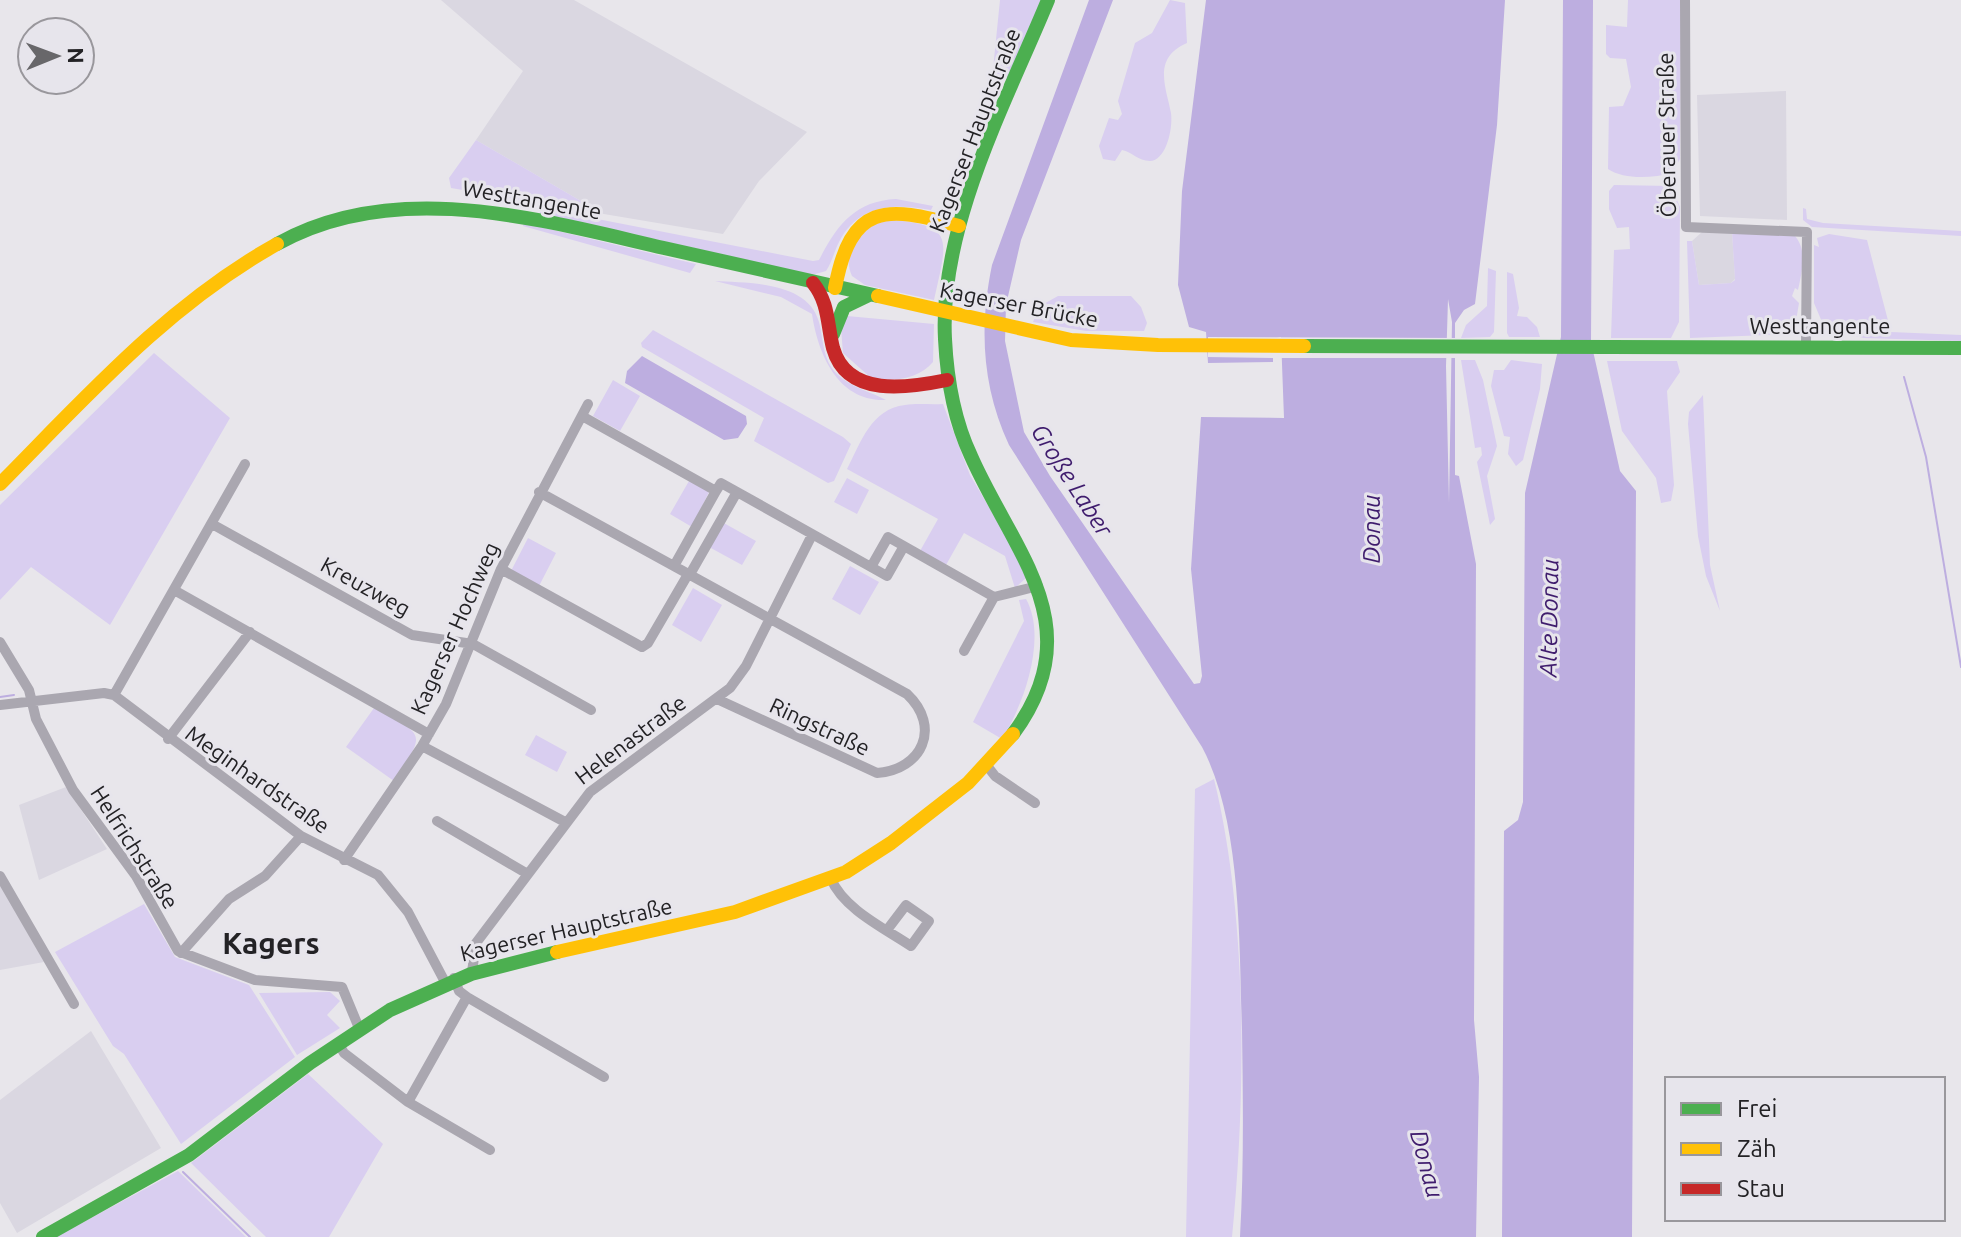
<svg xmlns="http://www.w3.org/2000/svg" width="1961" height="1237" font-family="Ubuntu,sans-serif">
	<rect width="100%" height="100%" fill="#e8e6eb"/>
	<path fill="#dad7e1" d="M441 0H574L807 132 759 181 723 234 586 211V204L476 140 523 71Z
		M1786 91 1787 220 1700 216 1697 95Z
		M1702 232H1732L1735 279 1731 283 1699 285 1692 241Z
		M66 787 107 849 39 880 19 805Z
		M0 884 44 962 0 970Z
		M91 1031 161 1148 17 1233 0 1203V1100Z"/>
	<path fill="#d9cef0" d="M1000 0H1042L1008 79H992Z
		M1170 0 1185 3 1187 43C1152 58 1166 87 1171 113 1173 127 1167 160 1150 161 1138 161 1132 152 1122 150L1115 161 1103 159 1099 146 1109 118 1118 120 1122 114 1118 101 1135 43 1152 33Z
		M1628 0H1681L1680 159 1672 173C1653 178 1624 180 1608 169L1609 107 1623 106 1631 87 1626 59 1610 58 1606 54V25L1627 27Z
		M476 140 586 204V211L451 188 449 178Z
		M1614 185 1671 186 1680 207 1679 322 1671 338H1611L1614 250 1630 249 1629 227 1617 228 1609 209V191Z
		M896 199 933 206 931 210C895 203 858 204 839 242 834 252 832 262 826 271L812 275 540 213 541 208 813 261 819 260C837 225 855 201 896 199Z
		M1803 208 1806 209 1807 219 1823 223 1961 231V236L1812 227 1803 220Z
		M884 219C956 225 948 236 934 300L865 285 852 276C840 250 863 230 884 219Z
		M524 223 696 264 690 273 523 226Z
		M1732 232 1794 235C1808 250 1802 271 1798 290L1795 288 1792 296 1799 303 1795 327 1790 334 1690 338 1687 241H1692L1699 285 1731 283 1735 280Z
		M1829 234 1867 240 1891 332 1961 335V341L1864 338 1825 329 1814 303V245L1819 247 1817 238Z
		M1488 268 1496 271 1494 332 1490 337 1461 338 1466 325 1487 306Z
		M1507 272 1513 274 1519 308 1517 316 1527 317 1537 327 1540 337H1509L1507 333Z
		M715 281C748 283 808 281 819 322 824 341 822 359 837 374 851 388 872 392 886 400 838 402 818 354 812 314L781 297Z
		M1058 296H1131L1141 307 1147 323 1144 331H1086L1033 322 1040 306Z
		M847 316 934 324 933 362C918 380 892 382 871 378L843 353 841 328Z
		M653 330 843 437 851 444 834 481 828 483 754 441 764 418 642 347 641 343Z
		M154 353 230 418 110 625 31 567 0 600V505Z
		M1461 360H1475L1483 380 1497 446 1487 476 1495 519 1490 525 1477 462 1482 455 1481 447 1475 448Z
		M1511 360 1542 364 1540 389 1523 460 1516 466 1508 454 1510 437 1504 436 1491 386 1494 370H1504Z
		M1607 361H1677L1680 372 1667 391 1674 485 1671 501 1661 503 1656 478 1622 431Z
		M613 380 640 396 620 431 593 416Z
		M1703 395 1710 565 1720 611 1706 576 1698 536 1688 424 1689 412Z
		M943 404 970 475 1012 546 1026 578 1015 588 1005 556 964 533 946 565 920 551 938 519 847 469C861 442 871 409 905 405 918 403 930 405 943 404Z
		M847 478 869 490 857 514 834 502Z
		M689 481 709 492 692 527 670 514Z
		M722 522 756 541 742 565 709 547Z
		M528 538 556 553 539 586 511 571Z
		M850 566 879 582 860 615 832 599Z
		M693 588 722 605 701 642 672 625Z
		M1026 599C1048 638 1023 706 1002 739L973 722 1024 621 1019 600Z
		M374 708C425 736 427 731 394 781L346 747Z
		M536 735 567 752 557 772 525 755Z
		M1214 779C1248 918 1246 1094 1232 1237H1186L1195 789Z
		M144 904 175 957 249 985 295 1057 181 1144 124 1054 113 1046 55 952Z
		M330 992 340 1001 327 1015 340 1028 297 1055 259 993Z
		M308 1074 383 1144 329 1237H266L191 1163Z
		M178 1171 246 1237H56Z"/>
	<path fill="#bdaee0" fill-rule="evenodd" d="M1089 0H1113L1021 240 1006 305 1005 341 1024 432 1050 476 1194 684 1200 683 1202 676 1191 569 1201 417 1284 418 1281 337 1273 339V362L1208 363 1206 332 1189 327 1178 285 1182 191 1206 0H1505L1497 125 1475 304 1464 310 1455 323V475L1459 476 1476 564 1474 1020 1479 1077 1476 1237H1240C1244 1167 1243 1099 1242 1029 1239 944 1242 822 1202 747L1009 445C982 387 979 328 992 265ZM1448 299 1452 322 1449 503 1446 366Z
		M1563 0H1593L1591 342 1620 471 1636 491 1632 1237H1502L1504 831 1518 820 1523 802 1525 493 1561 337Z
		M642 356 746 416 747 424 738 438 724 440 625 383 627 371Z"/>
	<path fill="#e8e6eb" d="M1208 337 1459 338V358H1279L1278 340 1277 358 1208 357Z"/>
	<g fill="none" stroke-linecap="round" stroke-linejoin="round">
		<path stroke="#bdaee0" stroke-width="2" d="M1904 377 1926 457 1961 667
			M0 697 14 695
			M183 1172 250 1237"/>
		<path stroke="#aaa7b0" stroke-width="10" d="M1685 0 1686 227 1807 232 1806 346
			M582 416 716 491 721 483 871 567 888 537 994 597 1038 586
			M539 492 907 694C942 727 922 770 877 773L717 699
			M212 524 412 635 473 644 591 710
			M674 566 716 491
			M871 567 887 576 904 546
			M501 569 642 647 648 643 687 576
			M689 576 737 492
			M174 590 429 734
			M0 642 29 690 36 719 73 790 136 876 178 951 255 980 342 987 359 1028
			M964 651 994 597
			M114 695 245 464
			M0 705 104 693 114 695 301 836 378 875 408 912 445 982
			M168 739 250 632
			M422 746 565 822
			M988 767 995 776 1035 803
			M437 821 526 873
			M344 860 422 746 446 704 501 569 588 404
			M0 876 74 1004
			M831 879C844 909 884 928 911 946L929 921 906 905 887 930
			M181 953 229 899 265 876 301 836
			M472 972 476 943 590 792 730 688 746 666 812 535
			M454 978 459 991 467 997 604 1077
			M338 1043 344 1053 408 1102 490 1150
			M408 1102 467 997"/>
		<path stroke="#4caf50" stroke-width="14" d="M277 244C396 177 541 220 664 248 735 264 806 280 878 296
			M833 334 844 307 869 295
			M1304 346 1961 348
			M1013 734C1093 626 1013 552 971 456 954 420 947 379 945 339 939 226 1006 102 1048 0
			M43 1237 189 1155 310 1063 390 1010 471 974 557 952"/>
		<path stroke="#ffc107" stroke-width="14" d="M835 288C851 203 885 205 959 226
			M878 296 1071 340 1158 345 1304 346
			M0 484C87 396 168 305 277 244
			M557 952 735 912 846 872 891 843 968 783 1013 734"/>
		<path stroke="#c62828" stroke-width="14" d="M813 283C829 303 827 324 833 348 847 398 908 388 947 380"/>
	</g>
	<g text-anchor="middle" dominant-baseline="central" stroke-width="6" stroke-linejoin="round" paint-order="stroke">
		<g font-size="22" fill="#232225" stroke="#e7e5ec">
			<text transform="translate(974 130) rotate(-69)">Kagerser Hauptstraße</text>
			<text transform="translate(1666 135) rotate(-91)">Öberauer Straße</text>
			<text transform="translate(532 199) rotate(10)">Westtangente</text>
			<text transform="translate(1019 304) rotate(11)">Kagerser Brücke</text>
			<text x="1820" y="325">Westtangente</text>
			<text transform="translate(366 586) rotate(29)">Kreuzweg</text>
			<text transform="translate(454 628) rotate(-66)">Kagerser Hochweg</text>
			<text transform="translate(820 726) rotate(25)">Ringstraße</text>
			<text transform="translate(630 739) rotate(-37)">Helenastraße</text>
			<text transform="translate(258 779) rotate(35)">Meginhardstraße</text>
			<text transform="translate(135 847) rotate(57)">Helfrichstraße</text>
			<text transform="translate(566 929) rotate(-13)">Kagerser Hauptstraße</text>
		</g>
		<g font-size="24" font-style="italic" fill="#3f1c6d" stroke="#e7e5ec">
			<text transform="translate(1072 480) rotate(57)">Große Laber</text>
			<text transform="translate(1371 529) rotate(-90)">Donau</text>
			<text transform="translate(1549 618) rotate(-89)">Alte Donau</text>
			<text transform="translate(1427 1164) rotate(75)">Donau</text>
		</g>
		<g font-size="30" font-weight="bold" fill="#232225" stroke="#e7e5ec">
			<text x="271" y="943">Kagers</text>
		</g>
	</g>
	<rect x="1665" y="1077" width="280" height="144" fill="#e7e5ec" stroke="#99979c" stroke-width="2"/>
	<rect x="1681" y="1103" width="40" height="12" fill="#4caf50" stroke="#99979c" stroke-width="2"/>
	<text x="1737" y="1117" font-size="24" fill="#232225">Frei</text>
	<rect x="1681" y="1143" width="40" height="12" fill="#ffc107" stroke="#99979c" stroke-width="2"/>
	<text x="1737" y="1157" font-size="24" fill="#232225">Zäh</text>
	<rect x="1681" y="1183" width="40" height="12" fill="#c62828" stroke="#99979c" stroke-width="2"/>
	<text x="1737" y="1197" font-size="24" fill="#232225">Stau</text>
	<g transform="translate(56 56) rotate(89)"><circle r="38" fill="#e7e5ec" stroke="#99979c" stroke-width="2"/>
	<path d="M0-6L14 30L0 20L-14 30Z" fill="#68676a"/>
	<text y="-12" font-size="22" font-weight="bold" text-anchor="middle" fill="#232225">N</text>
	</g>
</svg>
